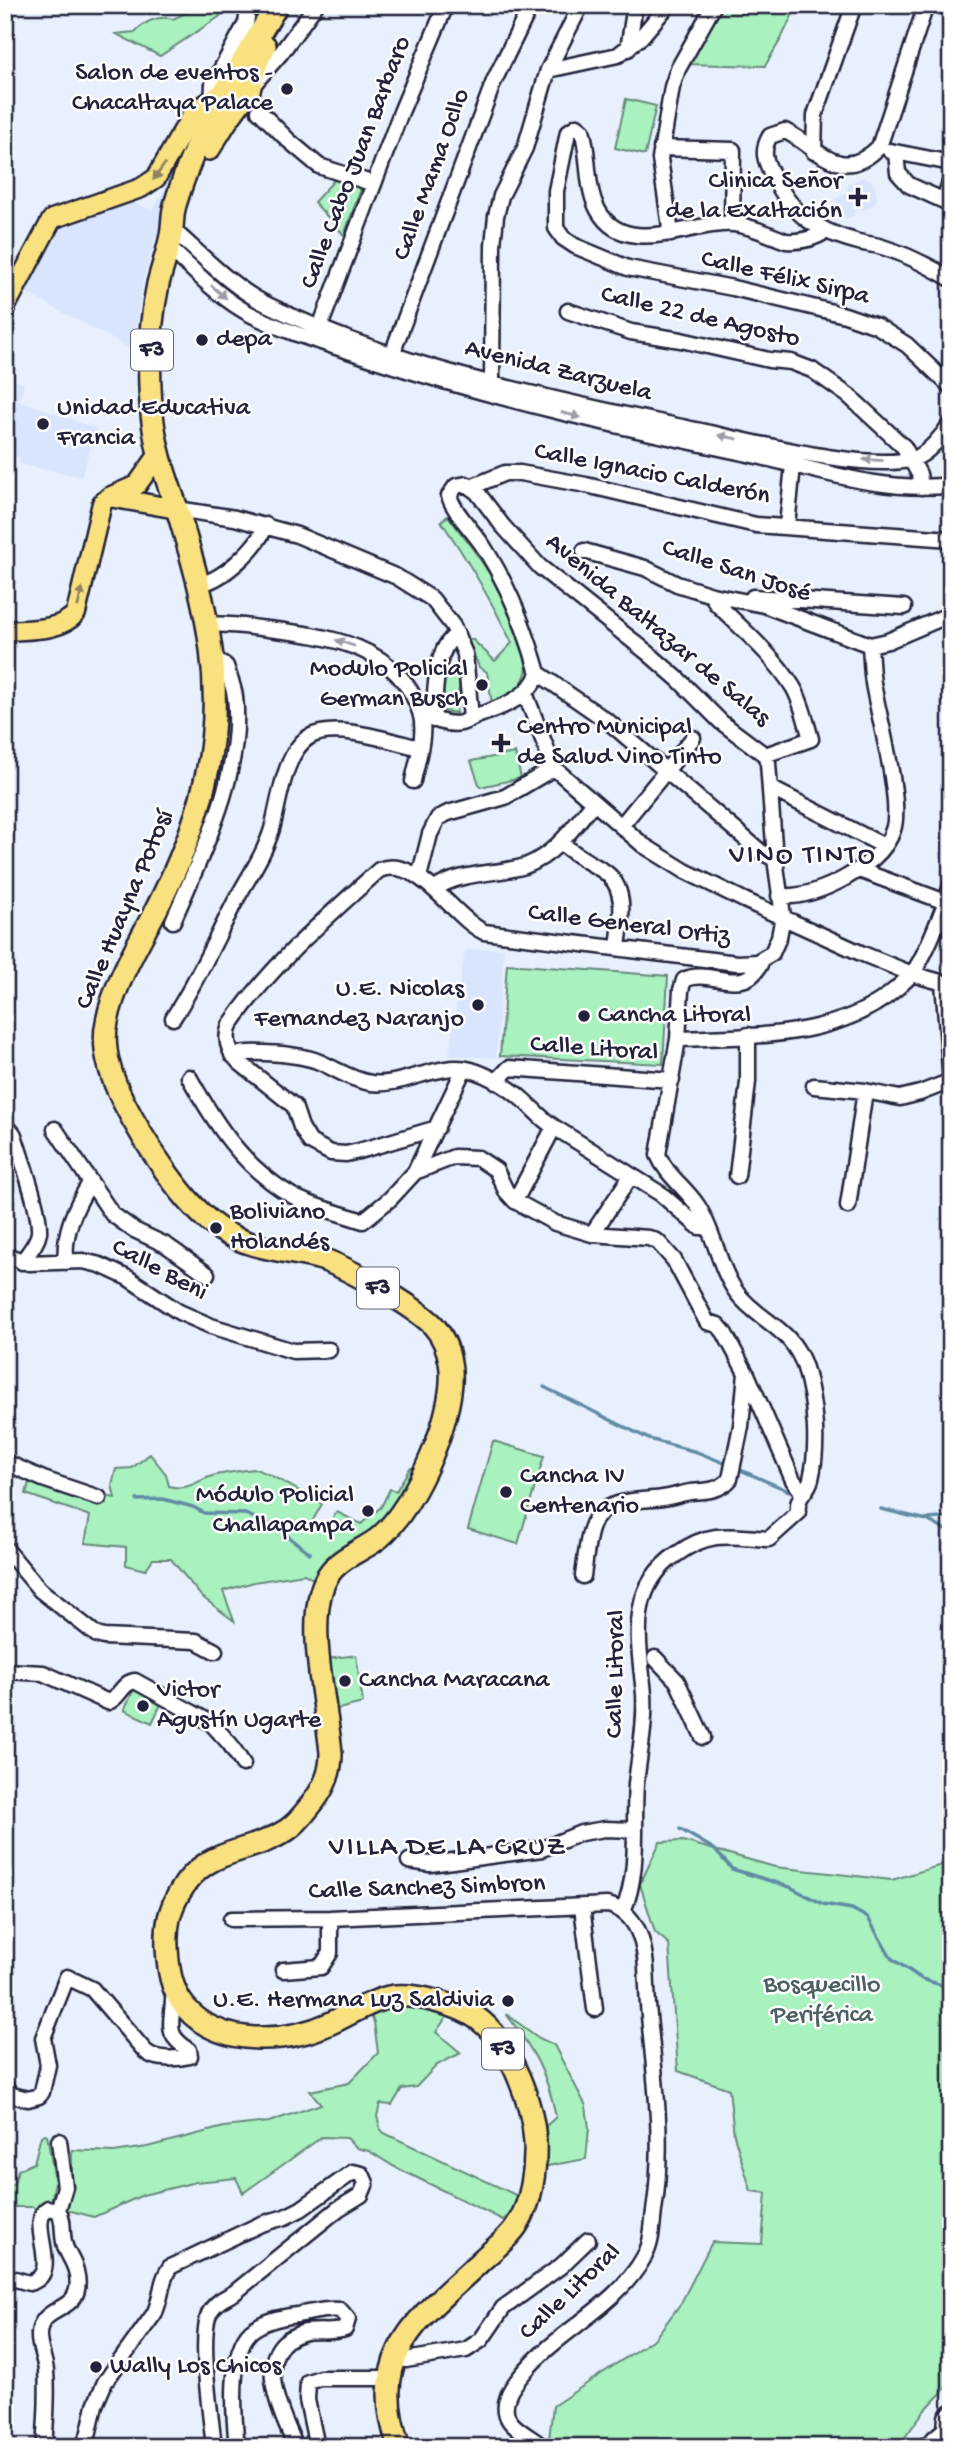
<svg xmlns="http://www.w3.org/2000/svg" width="956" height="2452" font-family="'Gochi Hand',sans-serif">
	<rect width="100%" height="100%" fill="#e8f0fd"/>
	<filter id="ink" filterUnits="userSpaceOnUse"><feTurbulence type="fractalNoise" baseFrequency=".0143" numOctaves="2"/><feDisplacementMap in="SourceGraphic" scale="14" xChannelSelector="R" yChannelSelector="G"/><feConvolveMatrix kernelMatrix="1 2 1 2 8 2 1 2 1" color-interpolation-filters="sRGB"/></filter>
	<g filter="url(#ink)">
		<path fill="#d8e5fc" d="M183 154 188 158 154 242 142 284 133 350 23 291 57 225 128 201 153 210Z
			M863 177 869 179 874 185 877 198 874 205 866 209H854V216L845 219 835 199 845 193 848 184Z
			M5 377 24 384 19 400 97 429 81 477 19 464 20 457 5 455Z
			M504 948 496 1058 449 1055 465 950Z"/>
		<path fill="#a9f1be" stroke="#668a7c" stroke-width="2" d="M190 5H229L219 17 160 56 116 34 135 32C144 22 158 15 173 19L190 11Z
			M720 5H797L781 39 765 66 685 64Z
			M626 99 656 106 645 155 615 148Z
			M337 177 362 186 344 235 314 202Z
			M448 516C462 535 477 553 489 573 498 588 531 658 526 673 521 690 507 697 492 704L487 672 479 667 469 642 470 639 473 640 495 661 512 643C491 600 468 560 441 521Z
			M441 667 461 671 456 713 436 710Z
			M515 753 521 778 480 787 471 761Z
			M507 964 668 976 663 1064 500 1056Z
			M493 1441 544 1456 518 1544 468 1529Z
			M150 1454 166 1474 169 1486C189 1492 198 1479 216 1475 227 1473 242 1470 254 1469 264 1469 309 1497 322 1504L312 1522 326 1528 337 1512 361 1524 381 1507 390 1489 396 1491 410 1468 418 1469C410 1484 402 1505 389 1516 362 1541 333 1548 313 1579L304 1574 254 1582 223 1591 234 1621 201 1596 171 1559H153L145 1570 126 1565V1547L85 1543 90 1516 26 1494 29 1482 10 1464 65 1487 115 1498 112 1485 116 1469 132 1468Z
			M356 1655 363 1703 334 1710 326 1659Z
			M134 1689 162 1702 152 1723 124 1710Z
			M683 1841 775 1867 892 1880 951 1862V2377L946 2388 924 2411 898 2447H548L553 2406 655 2338 681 2303 712 2242 762 2244 766 2193 751 2191 734 2135 729 2089 678 2071 669 1944 655 1932 640 1884 660 1842Z
			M395 2006H410L448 2015 436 2032 461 2053 437 2065 416 2087 402 2089 392 2105 380 2104 377 2116 380 2128 384 2133 518 2196 515 2210 503 2220 393 2166 369 2151 357 2148 347 2138 322 2137 243 2193 236 2178 196 2182 143 2195 94 2217 67 2210 72 2186V2150L114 2152 147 2147 224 2127 269 2122 321 2104 310 2091 349 2083 378 2053 374 2022 370 2014Z
			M506 2014 539 2038 554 2045 586 2106 589 2128 586 2159 547 2166 546 2126 556 2117C548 2074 532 2047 506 2014Z
			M45 2134 47 2135 55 2181 51 2202 36 2209 33 2207H5V2187L14 2184 18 2170 34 2163 41 2136Z"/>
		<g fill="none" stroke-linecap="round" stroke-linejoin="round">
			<path stroke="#608ba5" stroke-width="3.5" d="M544 1387 649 1439 697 1452 729 1465
				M736 1468 789 1491
				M137 1500 163 1499 193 1507 204 1513 245 1514 274 1526 310 1553
				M881 1509 927 1520 951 1533
				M929 1519 951 1517
				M680 1829 714 1849 732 1869 790 1887 823 1904 852 1909 868 1918 891 1958 922 1979 951 1988"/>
			<defs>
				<path id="minor" d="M926 5 879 147C840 186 817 146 785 131L770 136C761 151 765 161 773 176 792 214 815 230 855 241 864 244 873 244 882 247 906 254 929 266 951 279
					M628 49 635 5
					M548 70 618 55 641 37 668 5
					M252 86 281 53 316 5
					M212 107 213 84 246 23 249 5
					M259 111 288 140 319 166 374 184
					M661 148 733 150 732 223
					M890 151 951 163
					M814 152 815 115 854 5
					M896 153 898 173 909 185 951 204
					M944 200 951 179
					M173 230C202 255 232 288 268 305 409 373 567 402 719 435 765 445 869 471 913 459 927 455 943 435 951 423
					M826 231C814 239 800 242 786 241 769 235 752 226 734 224 696 219 626 261 598 210 585 186 590 155 582 130L577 126 568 132 556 191V228L563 238 575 246 628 268 733 288 845 315 877 326 907 345 951 387
					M671 234 660 159 672 87 678 69 714 5
					M168 247C194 270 219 298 250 314 287 333 329 344 369 358 493 399 620 427 748 454 813 468 883 494 951 485
					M568 311 631 332 681 340 769 360 791 362 812 370 849 396 904 447 919 474 921 487
					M317 335 401 112 446 5
					M392 362 396 343 494 81 531 5
					M492 383 493 245 496 216 501 196 525 148 548 70 581 5
					M471 487 505 473H520L586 485 756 525 951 539
					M177 509 235 518 297 535 397 577 432 599 453 626 465 654 471 718
					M787 526 794 455
					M584 551 645 568 677 584 712 595 764 605 870 645
					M199 584C222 581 258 547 266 525
					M712 595 716 603C742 629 773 655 793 687 802 702 806 722 811 739L765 755
					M753 597 904 607
					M209 625C228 623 249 627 268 629 327 636 398 645 420 712 427 733 417 761 413 781
					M870 645 888 641 951 614
					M538 673 610 723 761 852 775 859
					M525 693 554 768 643 845 685 871 744 900 863 954 912 974 951 985
					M420 711C431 719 447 726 461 723 468 721 475 716 482 714 503 707 531 696 538 673 526 630 509 587 485 549 474 531 456 516 449 496L456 486 466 484 477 492 502 525 540 567 648 653 679 680 721 722 765 755 768 763 775 859 783 916 779 937 772 953 757 962 737 963 484 932C453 918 418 854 379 870 326 918 271 965 230 1025 224 1040 229 1052 239 1062L294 1106 301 1127 310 1142 331 1153 346 1154 359 1151 437 1128
					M433 720C436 694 433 650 457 634
					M770 788 884 846
					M621 826 693 738
					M560 842C574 854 586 861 602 870 629 886 621 922 618 947
					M859 870 951 904
					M419 877 430 834 438 818 448 813 505 797 554 768
					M435 889C460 871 496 875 525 866 554 856 575 826 593 803
					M779 896C802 898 825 889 845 878 864 867 886 852 893 830 903 802 878 715 873 683 871 670 871 658 870 645
					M173 921C202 854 244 772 235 697 234 687 229 676 226 666L214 658
					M943 983 951 1081
					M173 1018C198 980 215 940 236 900 249 876 264 855 272 829 279 803 284 752 309 737 335 722 391 741 419 748
					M678 1039C750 1036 840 1039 897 988 901 984 908 979 912 974 925 957 944 908 951 886
					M232 1055C250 1050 299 1054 317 1061 335 1068 351 1080 371 1083 404 1087 439 1061 471 1070 488 1075 509 1087 522 1099 533 1108 541 1119 554 1127L661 1194 699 1227 706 1226
					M189 1077C216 1125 243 1167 291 1195 312 1207 340 1213 363 1221L390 1199 415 1172 464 1069
					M496 1082 509 1068 672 1080
					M814 1086 865 1091 900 1098 920 1093 951 1081
					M55 1129 112 1214 134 1230 166 1245 207 1274
					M5 1134 12 1132 14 1135C21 1158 41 1212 39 1233 37 1244 28 1253 22 1262
					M415 1172 454 1157 478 1158 496 1170 506 1191 515 1201 555 1223 592 1234 649 1238 658 1242 674 1260 707 1322 718 1325 724 1332 746 1373 741 1426 730 1479C720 1491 705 1491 690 1492 678 1494 666 1499 653 1499 589 1503 591 1517 583 1576
					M737 1176 748 1082V1035
					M515 1201 554 1127
					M848 1206 865 1091
					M592 1234 631 1176
					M5 1255 29 1263 83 1261 100 1265 128 1278 179 1312 211 1326 293 1351 329 1350
					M66 1262C63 1233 75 1207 90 1183
					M747 1374 793 1480 802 1492
					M5 1462 43 1479 99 1498
					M5 1548 40 1590 97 1635 104 1637 196 1641 215 1651
					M655 1658 677 1681 703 1737
					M5 1671 43 1673 108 1702C120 1698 121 1683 135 1681L211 1723 230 1744 243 1764
					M409 1861 430 1864 542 1849 581 1833 605 1829 635 1830
					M582 1907 595 2009
					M623 1911C640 1873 633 1825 636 1784 639 1755 646 1724 644 1694 639 1642 626 1588 677 1554 688 1546 702 1539 716 1537 733 1535 751 1538 769 1539L798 1513C796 1494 807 1494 811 1479 819 1445 815 1402 805 1368 792 1327 759 1322 737 1293 718 1267 715 1232 697 1205 685 1187 667 1176 658 1155L678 1039 681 990 684 980C710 966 746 1001 762 960
					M231 1919 330 1918 607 1905C622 1908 632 1918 638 1931 648 1954 646 1980 648 2005 654 2075 665 2140 654 2211 652 2226 652 2244 644 2257 617 2306 561 2329 526 2370 519 2378 511 2387 508 2396 497 2425 526 2432 543 2447
					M283 1970 321 1967 330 1953V1918
					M5 2087 12 2095 28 2099 39 2096 42 2092 48 2065 43 2038 67 1977 92 1989 145 2051C155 2061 177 2059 190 2056L189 2050C164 2034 172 2026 173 1999L178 1995
					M58 2210 65 2187 59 2141
					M5 2276 29 2283C65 2274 25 2223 48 2208L58 2210C65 2220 61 2234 65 2246 68 2255 74 2262 76 2271 87 2316 41 2301 39 2334 38 2346 45 2359 46 2371 48 2396 46 2422 44 2447
					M396 2357 406 2360 466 2350 481 2340 503 2308 561 2266 588 2240
					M82 2447 88 2436 95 2405 105 2382 154 2314C162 2299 160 2281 170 2267L261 2224 285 2217 301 2209 353 2172 362 2174 366 2183 361 2195 338 2209 234 2293C224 2298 214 2303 209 2314 199 2339 211 2418 214 2447
					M237 2447C234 2418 228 2352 251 2331 263 2321 281 2317 297 2315 310 2313 326 2308 340 2310L348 2319 345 2329C331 2334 316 2329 302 2333 249 2349 281 2413 296 2447
					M317 2447 307 2400 308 2382 320 2378H390
					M924 2447 945 2429 946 2417 951 2412"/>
				<path id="major" d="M5 308 52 219 141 188 156 178 193 113 224 91
					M109 497 177 509
					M5 631C29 629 60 632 76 613L102 503 109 497 137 485 159 454"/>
				<path id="highway" d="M277 5C256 40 234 75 214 110 199 137 184 175 175 205 172 215 173 225 171 235 168 252 162 268 158 284 147 336 146 406 160 457 165 477 173 496 179 515 207 608 228 690 204 786 194 829 176 871 156 910 138 944 114 984 107 1022 101 1049 111 1077 123 1101 143 1140 184 1206 221 1230 250 1249 285 1250 318 1258 344 1265 414 1306 433 1325 442 1335 448 1349 450 1362 459 1408 416 1506 380 1537 362 1552 335 1558 325 1581 305 1623 327 1706 331 1753 331 1772 325 1786 314 1801 306 1811 298 1823 287 1830 247 1856 206 1846 180 1892 169 1910 166 1926 167 1947 168 1968 171 1990 185 2007 220 2048 287 2043 331 2023 351 2014 368 2002 389 1997 404 1994 421 1997 435 2001 452 2005 469 2011 482 2022 511 2046 533 2105 535 2142 536 2168 532 2203 517 2225 509 2238 495 2248 484 2258 422 2317 365 2350 399 2447
					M209 149 227 120 249 90 257 62 265 46"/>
			</defs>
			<use href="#minor" stroke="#22223b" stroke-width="19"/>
			<use href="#major" stroke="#22223b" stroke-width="23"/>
			<use href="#highway" stroke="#22223b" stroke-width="26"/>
			<use href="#minor" stroke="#fff" stroke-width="14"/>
			<use href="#major" stroke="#fae180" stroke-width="18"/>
			<use href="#highway" stroke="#fae180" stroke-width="21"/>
		</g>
		<defs><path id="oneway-solid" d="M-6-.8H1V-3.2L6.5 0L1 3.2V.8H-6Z" transform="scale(1.75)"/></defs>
		<g fill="#8e825e">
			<use href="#oneway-solid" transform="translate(159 172) rotate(126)"/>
			<use href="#oneway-solid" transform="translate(80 597) rotate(-77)"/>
		</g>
		<g fill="#9c9ca7">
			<use href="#oneway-solid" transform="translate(219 292) rotate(41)"/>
			<use href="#oneway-solid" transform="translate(571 415) rotate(14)"/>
			<use href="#oneway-solid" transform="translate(728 437) rotate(-168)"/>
			<use href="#oneway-solid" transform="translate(873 460) rotate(-177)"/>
			<use href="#oneway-solid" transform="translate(345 643) rotate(-162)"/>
		</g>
	</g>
	<g fill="#22223b" stroke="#fff" stroke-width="2.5">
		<circle cx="287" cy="89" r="7"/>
		<path d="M854.5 186.5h7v7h7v7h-7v7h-7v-7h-7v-7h7z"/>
		<circle cx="202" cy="340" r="7"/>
		<circle cx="43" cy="424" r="7"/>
		<circle cx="482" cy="685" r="7"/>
		<path d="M497.5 732.5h7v7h7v7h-7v7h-7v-7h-7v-7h7z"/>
		<circle cx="478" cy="1005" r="7"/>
		<circle cx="584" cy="1016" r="7"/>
		<circle cx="216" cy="1228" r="7"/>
		<circle cx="506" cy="1492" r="7"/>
		<circle cx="368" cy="1511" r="7"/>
		<circle cx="345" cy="1681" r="7"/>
		<circle cx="143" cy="1706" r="7"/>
		<circle cx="508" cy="2001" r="7"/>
		<circle cx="96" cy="2367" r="7"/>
	</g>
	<g text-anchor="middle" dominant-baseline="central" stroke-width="5" stroke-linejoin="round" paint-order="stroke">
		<g fill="#fff" stroke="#646476" stroke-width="2">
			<rect x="131" y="329.5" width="42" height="41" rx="5"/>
			<rect x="357" y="1267.5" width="42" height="41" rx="5"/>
			<rect x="482" y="2028.5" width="42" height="41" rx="5"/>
		</g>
		<g font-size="24" font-weight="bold" fill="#22223b">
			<text x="152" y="350">F3</text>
			<text x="378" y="1288">F3</text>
			<text x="503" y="2049">F3</text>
		</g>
		<g font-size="26" fill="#22223b" stroke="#fff" text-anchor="start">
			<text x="273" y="74" text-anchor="end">Salon de eventos -<tspan x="273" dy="30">Chacaltaya Palace</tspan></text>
			<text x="842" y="182" text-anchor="end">Clinica Señor<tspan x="842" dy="30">de la Exaltación</tspan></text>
			<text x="216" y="340">depa</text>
			<text x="57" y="409">Unidad Educativa<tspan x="57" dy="30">Francia</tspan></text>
			<text x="468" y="670" text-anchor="end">Modulo Policial<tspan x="468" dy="30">German Busch</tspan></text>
			<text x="517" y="728">Centro Municipal<tspan x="517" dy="30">de Salud Vino Tinto</tspan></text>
			<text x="464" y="990" text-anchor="end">U.E. Nicolas<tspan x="464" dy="30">Fernandez Naranjo</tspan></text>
			<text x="598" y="1016">Cancha Litoral</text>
			<text x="230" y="1213">Boliviano<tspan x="230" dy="30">Holandés</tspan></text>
			<text x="520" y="1477">Cancha IV<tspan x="520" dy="30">Centenario</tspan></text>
			<text x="354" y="1496" text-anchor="end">Módulo Policial<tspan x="354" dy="30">Challapampa</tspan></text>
			<text x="359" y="1681">Cancha Maracana</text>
			<text x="157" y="1691">Victor<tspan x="157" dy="30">Agustín Ugarte</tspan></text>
			<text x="494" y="2001" text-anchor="end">U.E. Hermana Luz Saldivia</text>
			<text x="110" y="2367">Wally Los Chicos</text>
		</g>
		<g font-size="26" fill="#22223b" stroke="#fff">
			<text transform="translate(357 163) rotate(-69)">Calle Cabo Juan Barbaro</text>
			<text transform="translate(433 175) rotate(-70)">Calle Mama Ocllo</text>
			<text transform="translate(785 279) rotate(13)">Calle Félix Sirpa</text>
			<text transform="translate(700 318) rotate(13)">Calle 22 de Agosto</text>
			<text transform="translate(558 372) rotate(14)">Avenida Zarzuela</text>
			<text transform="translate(652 475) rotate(11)">Calle Ignacio Calderón</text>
			<text transform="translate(736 572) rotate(18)">Calle San José</text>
			<text transform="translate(657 631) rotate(40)">Avenida Baltazar de Salas</text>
			<text transform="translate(126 910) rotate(-67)">Calle Huayna Potosí</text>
			<text transform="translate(629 926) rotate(7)">Calle General Ortiz</text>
			<text transform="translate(594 1050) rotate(4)">Calle Litoral</text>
			<text transform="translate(159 1271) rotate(28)">Calle Beni</text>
			<text transform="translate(617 1674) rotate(-89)">Calle Litoral</text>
			<text transform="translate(427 1889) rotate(-2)">Calle Sanchez Simbron</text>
			<text transform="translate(571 2293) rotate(-43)">Calle Litoral</text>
		</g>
		<g font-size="26" fill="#4a6062" stroke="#fff">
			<text x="822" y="1986">Bosquecillo<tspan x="822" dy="30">Periférica</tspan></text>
		</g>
		<g font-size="28" letter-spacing="2" fill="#22223b" stroke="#fff">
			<text x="803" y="856">VINO TINTO</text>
			<text x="448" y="1848">VILLA DE LA CRUZ</text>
		</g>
	</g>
	<rect width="956" height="2452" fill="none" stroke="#fff" stroke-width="28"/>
	<rect x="14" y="14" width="928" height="2424" fill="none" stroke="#22223b" stroke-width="2.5" filter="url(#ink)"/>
</svg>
